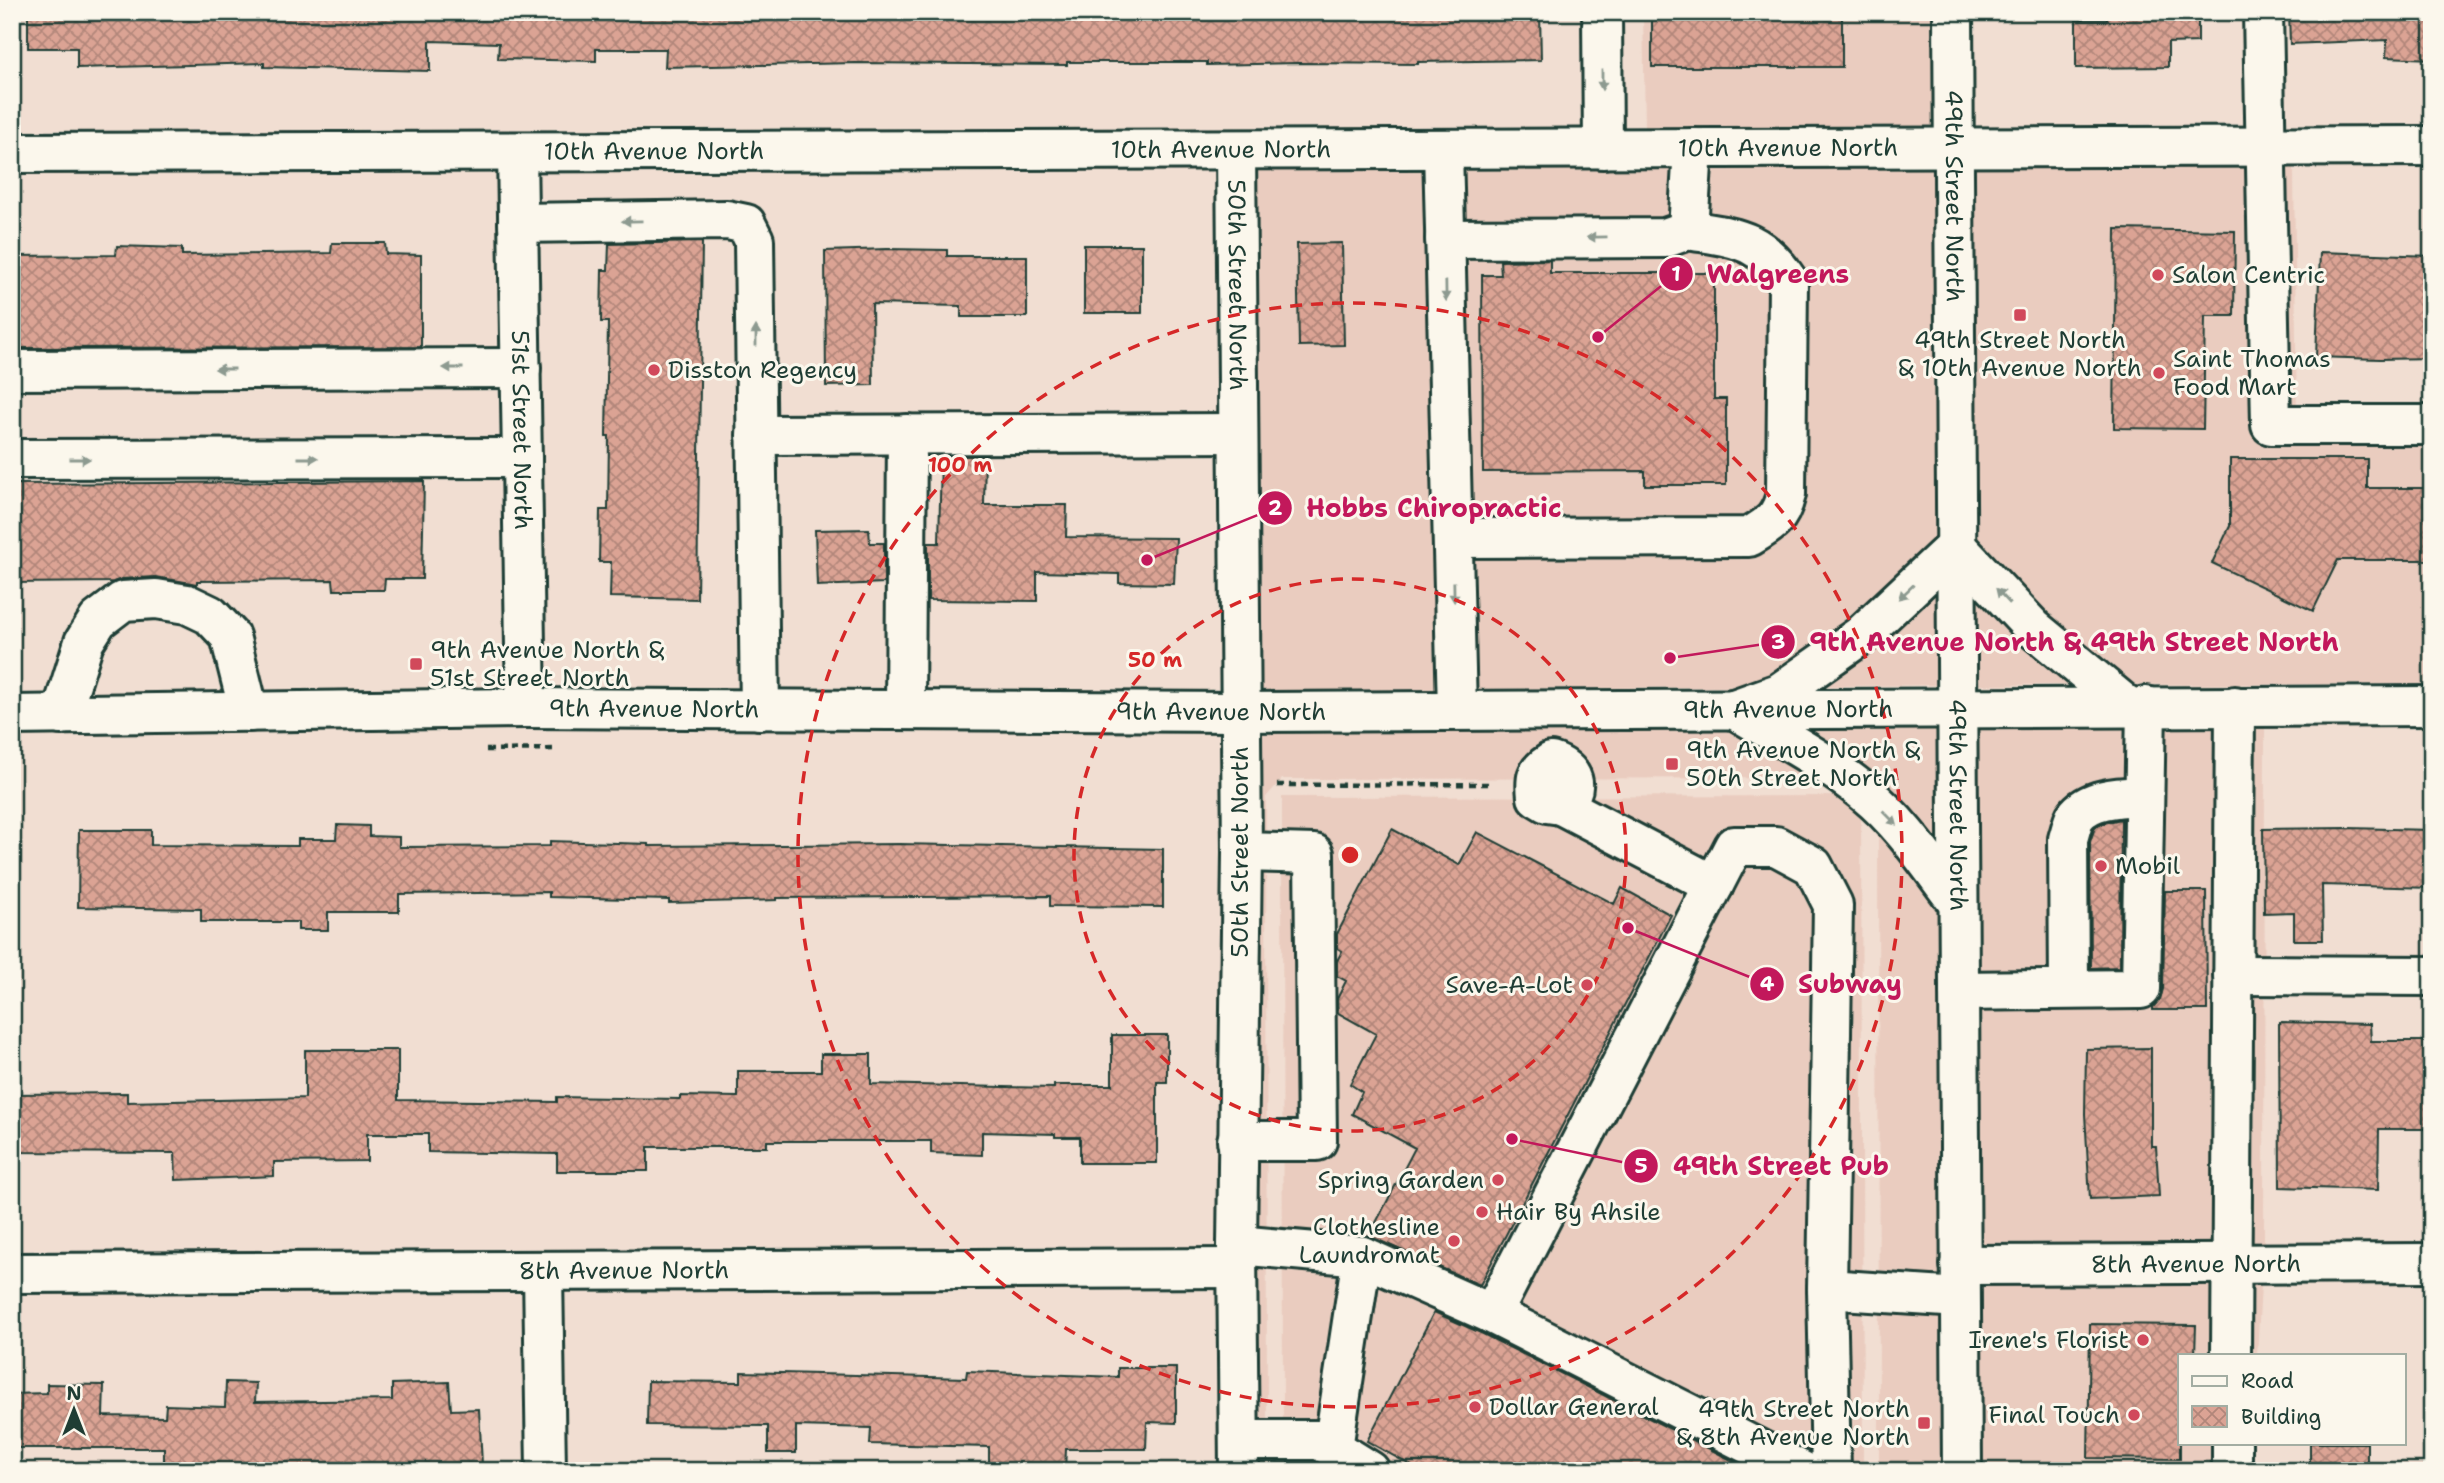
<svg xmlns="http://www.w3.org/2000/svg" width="2444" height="1483" font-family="'Shantell Sans',sans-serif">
	<defs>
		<pattern id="building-cross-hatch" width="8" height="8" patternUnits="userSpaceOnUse" patternTransform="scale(1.75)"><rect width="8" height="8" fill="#dba394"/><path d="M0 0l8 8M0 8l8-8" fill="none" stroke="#b1867a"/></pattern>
	</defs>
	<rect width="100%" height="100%" fill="#f1ded2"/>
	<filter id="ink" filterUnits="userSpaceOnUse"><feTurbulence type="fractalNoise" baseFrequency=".0143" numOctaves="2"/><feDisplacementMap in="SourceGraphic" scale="14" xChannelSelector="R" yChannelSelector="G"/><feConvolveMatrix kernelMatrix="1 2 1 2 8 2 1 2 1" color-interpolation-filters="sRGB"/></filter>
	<g filter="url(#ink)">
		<path fill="#eaccbf" d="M1643 12H1934V126L1645 127Z
			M2294 168 2297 425 2432 423V684L1976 685 1973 169Z
			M1935 169 1938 685 1258 691 1255 171Z
			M2265 727 2264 1242 1979 1243 1976 728Z
			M1938 728 1943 1471H1879L1878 796 1861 778 1282 779 1266 797 1267 1471H1258L1259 734Z
			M1861 796 1863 1471H1283L1282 797Z
			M2261 1285 2257 1355H2180V1443H2252L2251 1471H1981L1979 1286Z"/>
		<path fill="url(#building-cross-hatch)" stroke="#1f3d34" stroke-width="2" d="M28 12H788V16H855V12H1357V15H1439V12H1540L1541 60 1418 62V64L1298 63 1207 65V62H1067V65L855 63 665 67 666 49H596V61L498 59 499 43 430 41V71L264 67V63L77 68V48H28Z
			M1652 12H1842V67H1652Z
			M2107 12H2198V42L2168 43V67L2076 68V20H2107Z
			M2289 12H2432V59L2386 57 2387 40 2290 44Z
			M2116 229 2235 231 2234 316H2205L2203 429 2114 428Z
			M702 242 697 599 610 597 611 562H599L600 510H608L609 436H606L608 322H601L602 270H608L609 244Z
			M332 243H385L386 254 421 255V347L12 348V256L116 255 117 246 182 248V255L331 253Z
			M1342 243 1344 345 1299 346 1297 244Z
			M1084 245H1142V313H1084Z
			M887 249 947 250V256H1027V317H961V306L872 304 873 385 826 386 825 251Z
			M2320 252 2432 256V358L2380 359 2316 357Z
			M1550 260V273H1714V399H1726V485H1645V471L1483 472 1482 275H1501L1500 261Z
			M941 456H985L984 505H1067L1066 537 1176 538 1174 584 1119 583V574L1037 572V601L928 600V543H939Z
			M2230 459H2367V488H2432V560H2338L2313 611 2212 563 2230 526Z
			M424 481 422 579H385L384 590H334L333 580 197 581V584L155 577 122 579 113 582 12 583V484Z
			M869 529 870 543H884V583L817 586 815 530Z
			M2121 819 2120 967 2091 968 2090 842 2095 827 2104 823Z
			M337 825 369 826V836L399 837V847L550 846V841L649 844V846L900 844 1163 849V907L1050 906V896L777 898V900L669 903V900L549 897V892L399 894V912H328V930H298V922H201V909L78 907 79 830H151V845L298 846V839H336Z
			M2348 828 2432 830V888L2322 885 2323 940H2294V912L2264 913 2263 829Z
			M1392 829 1459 865 1477 832 1614 904 1622 888 1671 915 1480 1285 1369 1236 1415 1148 1352 1114 1362 1092 1350 1084 1376 1034 1338 1013 1337 999 1346 981 1337 976V961L1342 951 1337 948V934Z
			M2165 891H2206L2207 1010H2153V1007L2160 999 2163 989Z
			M2279 1022 2370 1024 2371 1041H2432V1129H2379L2378 1190 2280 1187Z
			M1112 1035H1167V1082H1157V1163H1080V1137H1055V1134L982 1132V1155L931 1153V1141H767V1147H648V1171H557V1154L428 1152V1134H367V1161L274 1162V1176L176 1180 175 1153 12 1152V1094L127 1093V1102L305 1098V1050H398V1100L557 1102V1097L680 1099V1096L738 1097V1071H821V1054H871V1084L1054 1088V1085H1112Z
			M2151 1048V1146H2156L2159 1196 2090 1199 2085 1114 2086 1049Z
			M1434 1312 1483 1334 1753 1471H1421L1367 1441Z
			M2090 1324 2196 1325 2195 1355H2180V1459L2088 1458Z
			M1118 1368H1176V1423L1147 1422 1146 1449H1066L1065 1471H989V1447L870 1444 871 1428 796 1426V1453H768V1426L647 1425 648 1381 741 1382V1372L966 1378 967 1371 1118 1377Z
			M226 1382 256 1383 255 1402 392 1400V1384L449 1382 451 1410 479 1409 482 1464 370 1468V1471H164V1448H12V1394L47 1393V1384L104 1385 103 1416 165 1417 166 1405 225 1407Z
			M2310 1443H2367V1471H2310Z"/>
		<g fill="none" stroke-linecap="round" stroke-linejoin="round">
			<defs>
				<g id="minor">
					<path d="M1602 12 1603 149"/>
					<path d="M2263 12 2271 425H2432"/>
					<path d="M1443 149 1457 710"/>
					<path id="s1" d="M1236 150 1242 852 1237 1245 1239 1471"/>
					<path id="s2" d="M517 152 526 708"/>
					<path id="s3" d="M12 153 2432 146"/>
					<path d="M518 223 727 220 746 224 754 240 760 710"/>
					<path d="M1445 239 1665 238 1688 230 1693 148"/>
					<path d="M12 370 521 368"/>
					<path d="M756 435 1238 433"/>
					<path d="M12 459 522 458"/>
					<path d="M1453 538 1749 537C1771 524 1780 519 1786 494L1788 281C1759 237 1735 238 1688 230"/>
					<path d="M905 710 907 434"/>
					<path id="s4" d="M12 715 526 708 1239 712 2432 706"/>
					<path d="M61 715 84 642 98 620 123 601 156 599 187 604 210 615 230 636 249 712"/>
					<path d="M1551 762C1574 769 1582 789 1561 805L1547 803 1537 797C1535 779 1535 772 1551 762Z"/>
					<path d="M1561 805 1714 885"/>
					<path d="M2233 975 2432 976"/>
					<path d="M2069 988 2068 839C2070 833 2072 823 2075 817 2089 797 2122 797 2144 796"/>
					<path d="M1959 991 2141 989 2146 706"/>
					<path d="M1237 1141H1317L1314 854 1242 852"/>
					<path d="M1237 1245 1362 1256 1333 1448"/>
					<path d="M1362 1256 1492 1314 1734 846H1776L1813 866 1833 905 1827 1289 1960 1298"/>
					<path id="s5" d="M1960 1265 2432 1263"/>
					<path d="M543 1272 546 1471"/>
					<path id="s6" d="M12 1273 1237 1268"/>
					<path d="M1827 1289 1831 1471"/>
					<path d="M1492 1314 1802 1471"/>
					<path d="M2231 1355 2235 706"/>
					<path d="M1239 1440H1320L1370 1471"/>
					<path d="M2232 1443V1471"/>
				</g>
				<g id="major">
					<path id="s7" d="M1953 12 1962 1471"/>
					<path d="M1956 546 2034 629 2127 706"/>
					<path d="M1734 709C1778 736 1825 760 1865 793 1902 823 1929 865 1958 903"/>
					<path d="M1734 709 1779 693 1860 636 1956 546"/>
				</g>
			</defs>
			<use href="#minor" stroke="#1f3d34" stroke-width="44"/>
			<use href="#major" stroke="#1f3d34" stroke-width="44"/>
			<path stroke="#1f3d34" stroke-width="4.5" stroke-dasharray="7 5" stroke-linecap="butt" d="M486 750 557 749
				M1277 785 1492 784"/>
			<use href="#minor" stroke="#fbf7ec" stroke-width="38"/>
			<use href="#major" stroke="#fbf7ec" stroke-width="38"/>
		</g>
		<defs><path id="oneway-solid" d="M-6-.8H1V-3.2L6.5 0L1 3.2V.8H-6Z" transform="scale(1.75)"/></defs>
		<g fill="#8d9a90">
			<use href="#oneway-solid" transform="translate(1602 80) rotate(90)"/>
			<use href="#oneway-solid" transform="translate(632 221) rotate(179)"/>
			<use href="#oneway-solid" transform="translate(1597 237) rotate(179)"/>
			<use href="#oneway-solid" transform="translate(1446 291) rotate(89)"/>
			<use href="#oneway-solid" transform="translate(756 336) rotate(-90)"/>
			<use href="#oneway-solid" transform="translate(453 368) rotate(180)"/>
			<use href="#oneway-solid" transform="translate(225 369) rotate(180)"/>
			<use href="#oneway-solid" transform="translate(308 458)"/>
			<use href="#oneway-solid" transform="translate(80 459)"/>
			<use href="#oneway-solid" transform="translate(1454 592) rotate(89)"/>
			<use href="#oneway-solid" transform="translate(1906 592) rotate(137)"/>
			<use href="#oneway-solid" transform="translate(2003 596) rotate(-133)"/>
			<use href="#oneway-solid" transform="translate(1890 818) rotate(45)"/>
		</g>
	</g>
	<g fill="none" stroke="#d62828" stroke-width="3.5" stroke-dasharray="12 9">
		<circle cx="1350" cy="855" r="276"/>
		<circle cx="1350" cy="855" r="552"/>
	</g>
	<g fill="#d1495b" stroke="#fbf7ec" stroke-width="2.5">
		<circle cx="2158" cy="275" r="7"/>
		<rect x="2013" y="308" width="14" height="14" rx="3.5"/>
		<circle cx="654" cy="370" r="7"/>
		<circle cx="2159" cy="373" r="7"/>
		<rect x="409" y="657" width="14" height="14" rx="3.5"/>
		<rect x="1665" y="757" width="14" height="14" rx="3.5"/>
		<circle cx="2101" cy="866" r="7"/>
		<circle cx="1587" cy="985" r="7"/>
		<circle cx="1498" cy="1180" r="7"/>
		<circle cx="1482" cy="1212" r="7"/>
		<circle cx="1454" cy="1241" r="7"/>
		<circle cx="2143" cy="1340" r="7"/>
		<circle cx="1475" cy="1407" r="7"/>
		<circle cx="2134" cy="1415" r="7"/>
		<rect x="1917" y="1416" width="14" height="14" rx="3.5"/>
	</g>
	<g text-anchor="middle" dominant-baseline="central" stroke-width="6" stroke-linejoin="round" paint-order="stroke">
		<g font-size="24" fill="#1f3d34" stroke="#fbf7ec">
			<text stroke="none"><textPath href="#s3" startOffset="1776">10th Avenue North</textPath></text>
			<text stroke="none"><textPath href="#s3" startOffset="1209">10th Avenue North</textPath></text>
			<text stroke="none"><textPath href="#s3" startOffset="642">10th Avenue North</textPath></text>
			<text stroke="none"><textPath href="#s7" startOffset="184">49th Street North</textPath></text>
			<text stroke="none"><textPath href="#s1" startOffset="135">50th Street North</textPath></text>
			<text stroke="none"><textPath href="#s2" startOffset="278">51st Street North</textPath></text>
			<text stroke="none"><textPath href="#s4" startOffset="1776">9th Avenue North</textPath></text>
			<text stroke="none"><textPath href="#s4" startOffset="642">9th Avenue North</textPath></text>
			<text stroke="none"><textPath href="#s4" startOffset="1209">9th Avenue North</textPath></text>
			<text stroke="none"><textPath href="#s7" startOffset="793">49th Street North</textPath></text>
			<text transform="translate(1240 852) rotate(-90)">50th Street North</text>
			<text stroke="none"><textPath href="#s5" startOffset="236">8th Avenue North</textPath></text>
			<text stroke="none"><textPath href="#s6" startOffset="612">8th Avenue North</textPath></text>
		</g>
		<g font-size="24" fill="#1f3d34" stroke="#fbf7ec" text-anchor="start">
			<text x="2172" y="275">Salon Centric</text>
			<text x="2020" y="340" text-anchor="middle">49th Street North<tspan x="2020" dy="28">&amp; 10th Avenue North</tspan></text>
			<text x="2173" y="359">Saint Thomas<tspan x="2173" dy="28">Food Mart</tspan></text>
			<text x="668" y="370">Disston Regency</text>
			<text x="430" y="650">9th Avenue North &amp;<tspan x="430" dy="28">51st Street North</tspan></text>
			<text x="1686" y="750">9th Avenue North &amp;<tspan x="1686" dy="28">50th Street North</tspan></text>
			<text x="2115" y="866">Mobil</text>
			<text x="1573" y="985" text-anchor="end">Save-A-Lot</text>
			<text x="1484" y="1180" text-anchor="end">Spring Garden</text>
			<text x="1496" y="1212">Hair By Ahsile</text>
			<text x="1440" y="1227" text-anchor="end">Clothesline<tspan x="1440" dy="28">Laundromat</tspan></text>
			<text x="2129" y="1340" text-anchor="end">Irene's Florist</text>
			<text x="1489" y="1407">Dollar General</text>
			<text x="1910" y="1409" text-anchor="end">49th Street North<tspan x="1910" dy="28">&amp; 8th Avenue North</tspan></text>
			<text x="2120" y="1415" text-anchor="end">Final Touch</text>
		</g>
	</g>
	<circle cx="1350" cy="855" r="10" fill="#d62828" stroke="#fbf7ec" stroke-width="3.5"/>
	<g font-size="21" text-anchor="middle" font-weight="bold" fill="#d62828" stroke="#fbf7ec" stroke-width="6" stroke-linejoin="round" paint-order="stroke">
		<text x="960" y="472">100 m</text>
		<text x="1155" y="667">50 m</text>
	</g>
	<path fill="none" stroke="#c2185b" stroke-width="2.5" d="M1598 337L1676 274M1147 560L1275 508M1670 658L1778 642M1628 928L1767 984M1512 1139L1641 1166"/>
	<g fill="#c2185b" stroke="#fbf7ec" stroke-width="2.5">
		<circle cx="1598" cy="337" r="7"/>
		<circle cx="1147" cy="560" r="7"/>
		<circle cx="1670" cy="658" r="7"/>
		<circle cx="1628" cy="928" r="7"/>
		<circle cx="1512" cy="1139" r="7"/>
		<circle cx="1676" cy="274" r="18"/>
		<circle cx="1275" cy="508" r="18"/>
		<circle cx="1778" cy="642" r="18"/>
		<circle cx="1767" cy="984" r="18"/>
		<circle cx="1641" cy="1166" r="18"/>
	</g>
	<g font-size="21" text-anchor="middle" font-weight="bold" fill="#fff">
		<text x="1676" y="281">1</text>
		<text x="1275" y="515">2</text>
		<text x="1778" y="649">3</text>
		<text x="1767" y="991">4</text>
		<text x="1641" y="1173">5</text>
	</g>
	<g font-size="26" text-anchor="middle" font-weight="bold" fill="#c2185b" stroke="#fbf7ec" stroke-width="6" stroke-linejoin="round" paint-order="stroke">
		<text x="1778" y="283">Walgreens</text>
		<text x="1434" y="517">Hobbs Chiropractic</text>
		<text x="2074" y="651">9th Avenue North &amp; 49th Street North</text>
		<text x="1850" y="993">Subway</text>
		<text x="1781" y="1175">49th Street Pub</text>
	</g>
	<rect width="2444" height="1483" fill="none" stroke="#fbf7ec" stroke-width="42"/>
	<rect x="21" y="21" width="2402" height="1441" fill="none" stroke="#1f3d34" stroke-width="2.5" filter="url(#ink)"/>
	<rect x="2178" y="1354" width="228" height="91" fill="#fbf7ec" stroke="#a3ada2" stroke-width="2"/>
	<rect x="2192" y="1376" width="35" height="10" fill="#fbf7ec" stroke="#a3ada2" stroke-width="2"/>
	<text x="2241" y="1388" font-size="21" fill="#1f3d34">Road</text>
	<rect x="2192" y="1406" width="35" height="21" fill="url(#building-cross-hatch)" stroke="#a3ada2" stroke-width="2"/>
	<text x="2241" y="1424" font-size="21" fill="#1f3d34">Building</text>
	<g transform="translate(74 1410)" stroke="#fbf7ec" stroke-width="5" paint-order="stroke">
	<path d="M0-5L12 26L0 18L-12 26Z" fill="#1f3d34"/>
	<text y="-10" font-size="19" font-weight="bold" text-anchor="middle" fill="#1f3d34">N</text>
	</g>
</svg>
